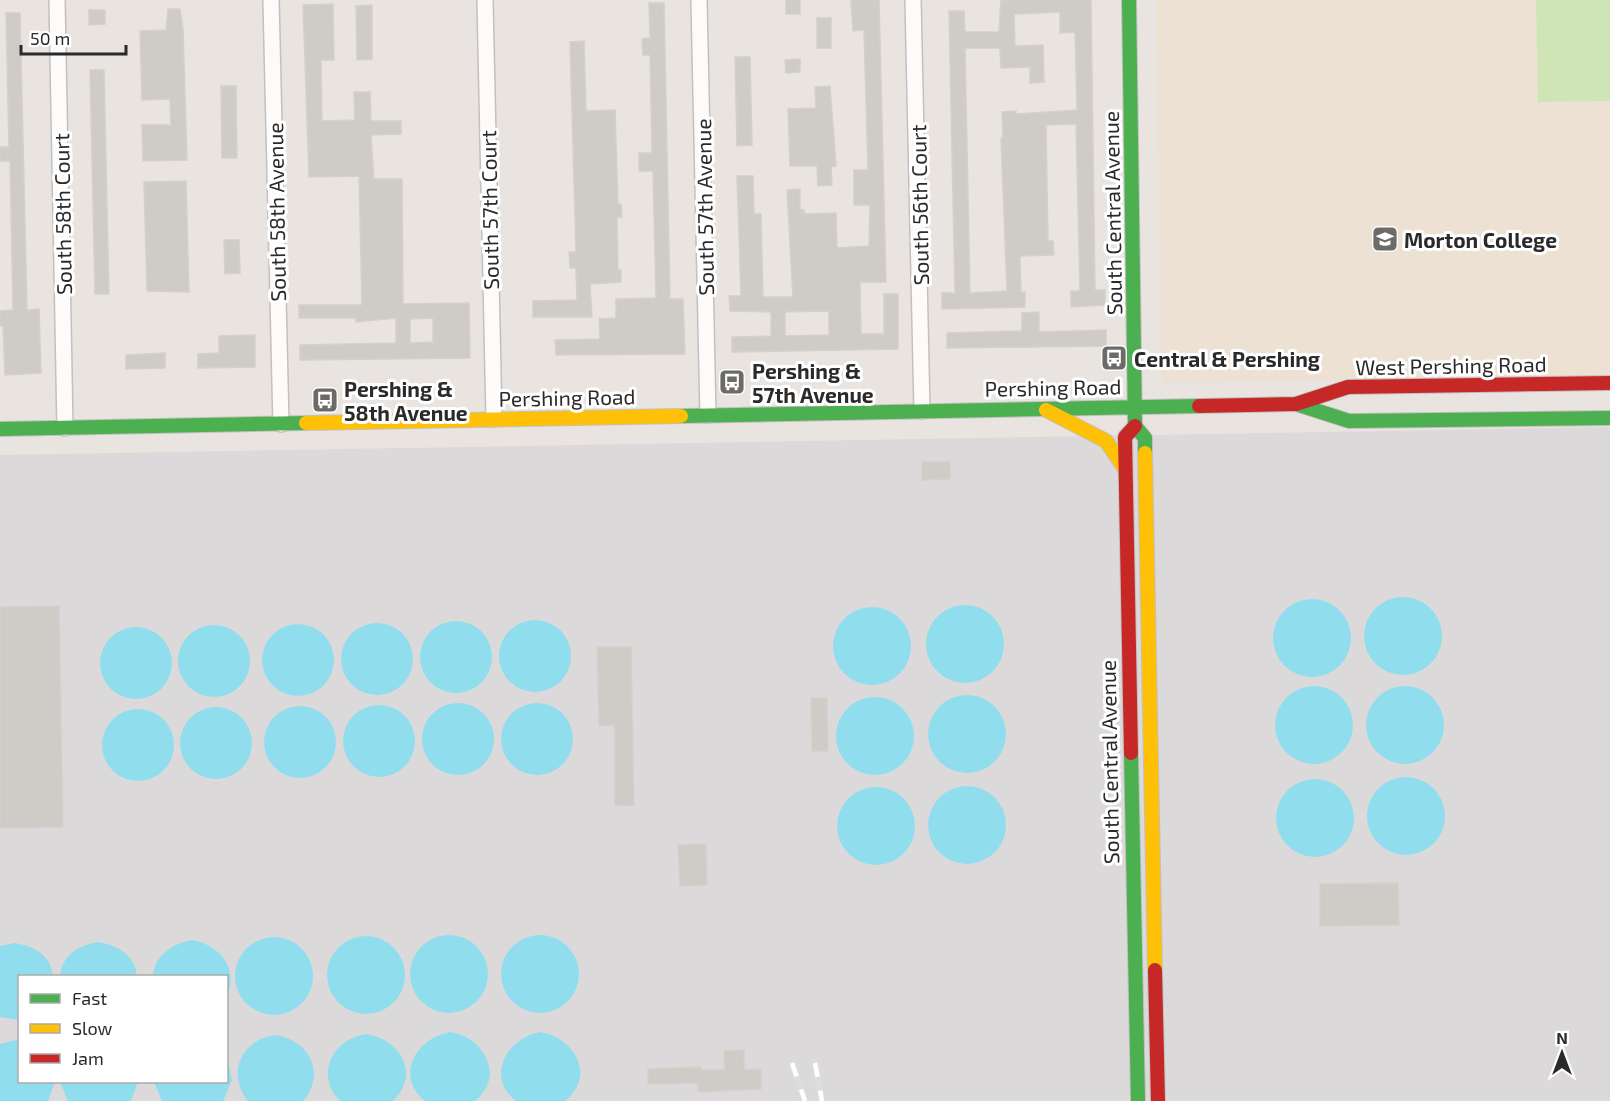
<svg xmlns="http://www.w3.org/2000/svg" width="1610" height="1101" font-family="'Exo 2',sans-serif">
	<rect width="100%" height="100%" fill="#e9e4df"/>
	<path fill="#dcd9db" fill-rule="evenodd" d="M1610 427V1101H0V455ZM20 976H226V1082H20Z"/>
	<path fill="#ece1d3" d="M1156 0H1536L1538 102 1610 101V376L1162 383Z"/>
	<path fill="#cfe5b6" d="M1536 0H1610V101L1538 102Z"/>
	<path fill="#90deed" d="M1364 636a39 39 0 1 1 78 0a39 39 0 1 1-78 0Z
		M1273 638a39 39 0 1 1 78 0a39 39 0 1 1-78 0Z
		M926 644a39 39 0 1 1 78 0a39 39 0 1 1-78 0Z
		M833 646a39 39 0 1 1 78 0a39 39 0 1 1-78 0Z
		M499 656a36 36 0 1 1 72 0a36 36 0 1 1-72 0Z
		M420 657a36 36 0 1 1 72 0a36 36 0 1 1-72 0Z
		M341 659a36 36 0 1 1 72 0a36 36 0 1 1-72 0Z
		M262 660a36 36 0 1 1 72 0a36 36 0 1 1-72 0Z
		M178 661a36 36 0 1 1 72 0a36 36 0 1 1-72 0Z
		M100 663a36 36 0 1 1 72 0a36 36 0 1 1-72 0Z
		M1366 725a39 39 0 1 1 78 0a39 39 0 1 1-78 0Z
		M1275 725a39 39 0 1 1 78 0a39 39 0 1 1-78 0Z
		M928 734a39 39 0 1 1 78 0a39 39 0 1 1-78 0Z
		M836 736a39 39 0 1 1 78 0a39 39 0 1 1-78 0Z
		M422 739a36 36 0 1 1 72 0a36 36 0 1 1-72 0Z
		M501 739a36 36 0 1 1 72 0a36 36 0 1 1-72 0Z
		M343 741a36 36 0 1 1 72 0a36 36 0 1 1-72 0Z
		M264 742a36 36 0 1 1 72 0a36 36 0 1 1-72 0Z
		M180 743a36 36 0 1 1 72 0a36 36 0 1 1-72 0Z
		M102 745a36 36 0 1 1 72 0a36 36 0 1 1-72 0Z
		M1367 816a39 39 0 1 1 78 0a39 39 0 1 1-78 0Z
		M1276 818a39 39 0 1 1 78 0a39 39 0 1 1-78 0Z
		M928 825a39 39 0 1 1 78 0a39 39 0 1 1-78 0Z
		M837 826a39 39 0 1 1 78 0a39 39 0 1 1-78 0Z
		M501 974a39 39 0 1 1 78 0a39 39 0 1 1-78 0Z
		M410 974a39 39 0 1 1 78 0a39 39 0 1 1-78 0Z
		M327 975a39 39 0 1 1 78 0a39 39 0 1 1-78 0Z
		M235 976a39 39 0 1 1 78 0a39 39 0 1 1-78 0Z
		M192 940C220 945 239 968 227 997L226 976H153C155 955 172 944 192 940Z
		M98 942C117 945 135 955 137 976H60C62 955 79 945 98 942Z
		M15 943C34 946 51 955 53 976H20L19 1020 0 1017V946Z
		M450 1032C484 1037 506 1076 475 1101H425C394 1076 416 1038 450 1032Z
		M540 1032C574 1037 597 1076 565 1101H516C485 1077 507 1038 540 1032Z
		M366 1034C400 1039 421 1074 393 1101H340C314 1074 333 1039 366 1034Z
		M275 1035C309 1040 327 1073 303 1101H248C226 1073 241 1040 275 1035Z
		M16 1040 19 1041 20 1082H55L48 1101H0V1044Z
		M227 1058 232 1080 223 1101H162L154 1082H226Z
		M60 1082H138L131 1101H68Z"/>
	<path fill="#cfccc8" stroke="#d4d0cb" stroke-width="1.5" fill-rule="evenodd" d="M786 0H800V14H786Z
		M851 0H879L886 282H860L861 334H884V294H898V349L732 352V337L771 336V312L730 311 729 296H741L737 176H753L754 214H761L763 297H793L787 190 800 189V210H804V214L836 213 837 248 869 246 870 205H854V170H868L864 30 853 31ZM829 311V335L785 336V312Z
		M1001 0H1091L1095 290H1105V305L1071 307V291H1080L1076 124 1046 125 1048 241H1053L1054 255 1020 256 1021 292H1025V307L942 309V293H955L949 11H964L965 32H999ZM1060 12V33L1075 32 1077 110 1016 114V111L1002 112 1003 138H1001L1007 291 970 293 965 48H1000L1001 68 1030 67V83L1044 82 1043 45 1015 46 1014 14Z
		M649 3H664L670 299H683L685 354 556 355 555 340 600 339 599 319 616 318V299L656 298 653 171H639V153H652L650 55H643L642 39 650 38Z
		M333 4 334 60H321L322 121 355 120 354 92H370L371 121H401V134L371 135 374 179H402L403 304 469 303 470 358 300 360V345L396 343V318L356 322V318H299V305H362L359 176 309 177 303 5ZM433 318V342L410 343V319Z
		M372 5V59L357 60 356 6Z
		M168 9H180L183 29 187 160 143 161 142 125H171L170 99 142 100 140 31 166 30Z
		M89 10H105V24L89 25Z
		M6 13H20L27 310 39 309 41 373 5 375 3 326H0V311L13 310 10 161H0V147H9Z
		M817 18H831V48H817Z
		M584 41 586 111 615 110 618 204H621L622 217H617L618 270H621V282L590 284 592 317H533V301L577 300 576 268H570L569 252H576L570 42Z
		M735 57H750L752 145 737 146Z
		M800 59V72L786 73 785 60Z
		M90 70H104L109 294H95Z
		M221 86H236L237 158H222Z
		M830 86 836 166 831 167 832 185 818 186 817 166H790L788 109 816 108 815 87Z
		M186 181 189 292 147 291 144 182Z
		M224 240H239L240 273 225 274Z
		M1039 312V332L1106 330V346L947 348V333L1022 331V313Z
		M255 335V367L198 368V354L219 353V336Z
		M165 353V368L126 369V355Z
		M922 462H950V479L922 480Z
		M59 606 63 827 0 828V607Z
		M597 647H631L634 806 615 805V725L599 726Z
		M811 698H827L828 751H812Z
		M706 844 707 885 680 886 678 845Z
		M1398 883 1399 925 1320 926V884Z
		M744 1050V1070L761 1069V1089L698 1092V1083L648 1084V1069L701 1067V1070H725L724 1051Z"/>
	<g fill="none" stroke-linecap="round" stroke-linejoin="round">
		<defs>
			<path id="street" d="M57 0 65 428
				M271 0 281 424
				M485 0 494 419
				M699 0 708 415
				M913 0 922 411"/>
			<path id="fast" d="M1129 0 1135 426 1145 438V453
				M1296 404 1349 421 1610 418
				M681 416 1199 406
				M0 429 306 423
				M1131 753 1138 1101"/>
			<path id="slow" d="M1046 410 1106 441 1125 469
				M306 423 681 416
				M1145 453 1155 970"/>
			<path id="jam" d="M1199 406 1296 404 1348 387 1610 383
				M1131 753 1125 437 1135 426
				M1155 970 1158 1101"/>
		</defs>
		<use href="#street" stroke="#c2c0c1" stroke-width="18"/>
		<use href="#fast" stroke="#c2c0c1" stroke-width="16"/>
		<use href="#slow" stroke="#c2c0c1" stroke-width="16"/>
		<use href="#jam" stroke="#c2c0c1" stroke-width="16"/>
		<use href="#street" stroke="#fcfbfa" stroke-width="15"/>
		<use href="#fast" stroke="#4caf50" stroke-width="14"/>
		<use href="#slow" stroke="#ffc107" stroke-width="14"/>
		<use href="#jam" stroke="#c62828" stroke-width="14"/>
		<defs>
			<path id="rail" d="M792 1063 805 1101
				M815 1063 822 1101"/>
		</defs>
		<use href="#rail" stroke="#ddddde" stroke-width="7"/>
		<use href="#rail" stroke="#fff" stroke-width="4.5" stroke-dasharray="14" stroke-linecap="butt"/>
	</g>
	<defs>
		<symbol id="university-square" viewBox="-11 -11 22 22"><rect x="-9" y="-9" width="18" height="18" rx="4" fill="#6d6b69" stroke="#fff"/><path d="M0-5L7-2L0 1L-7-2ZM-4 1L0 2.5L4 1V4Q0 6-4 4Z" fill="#fff"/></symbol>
		<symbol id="bus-square" viewBox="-11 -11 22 22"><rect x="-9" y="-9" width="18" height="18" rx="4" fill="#6d6b69" stroke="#fff"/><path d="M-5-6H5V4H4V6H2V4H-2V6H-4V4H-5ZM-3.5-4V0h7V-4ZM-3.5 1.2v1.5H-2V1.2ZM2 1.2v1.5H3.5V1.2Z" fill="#fff"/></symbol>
	</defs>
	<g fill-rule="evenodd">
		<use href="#university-square" x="1370" y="224" width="30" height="30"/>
		<use href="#bus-square" x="1099" y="343" width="30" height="30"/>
		<use href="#bus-square" x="717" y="367" width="30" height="30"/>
		<use href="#bus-square" x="310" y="385" width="30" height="30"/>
	</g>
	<g text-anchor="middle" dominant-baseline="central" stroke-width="6" stroke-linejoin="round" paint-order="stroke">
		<g font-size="21" fill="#2a2a2a" stroke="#fff">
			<text transform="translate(919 205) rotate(-91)">South 56th Court</text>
			<text transform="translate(704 207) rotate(-91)">South 57th Avenue</text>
			<text transform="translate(489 210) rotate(-91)">South 57th Court</text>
			<text transform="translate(276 212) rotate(-91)">South 58th Avenue</text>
			<text transform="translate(1112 213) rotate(-91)">South Central Avenue</text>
			<text transform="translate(62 214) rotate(-91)">South 58th Court</text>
			<text transform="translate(1451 365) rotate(-1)">West Pershing Road</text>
			<text transform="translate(1053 387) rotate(-1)">Pershing Road</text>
			<text transform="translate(567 397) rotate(-1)">Pershing Road</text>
			<text transform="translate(1109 762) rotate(-91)">South Central Avenue</text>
		</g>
		<g font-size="21" font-weight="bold" fill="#2a2a2a" stroke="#fff" text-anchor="start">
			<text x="1404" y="239">Morton College</text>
			<text x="1134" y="358">Central &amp; Pershing</text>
			<text x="752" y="370">Pershing &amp;<tspan x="752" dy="24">57th Avenue</tspan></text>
			<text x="344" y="388">Pershing &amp;<tspan x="344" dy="24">58th Avenue</tspan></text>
		</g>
	</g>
	<rect x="18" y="975" width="210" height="108" fill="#ffffff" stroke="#aaaaaa" stroke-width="1.5"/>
	<rect x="30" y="994" width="30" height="9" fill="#4caf50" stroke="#aaaaaa" stroke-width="1.5"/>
	<text x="72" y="1005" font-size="18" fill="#2a2a2a">Fast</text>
	<rect x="30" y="1024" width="30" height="9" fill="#ffc107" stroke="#aaaaaa" stroke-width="1.5"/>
	<text x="72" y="1035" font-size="18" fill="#2a2a2a">Slow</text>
	<rect x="30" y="1054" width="30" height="9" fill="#c62828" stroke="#aaaaaa" stroke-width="1.5"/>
	<text x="72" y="1065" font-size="18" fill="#2a2a2a">Jam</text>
	<g transform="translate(1562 1053)" stroke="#ffffff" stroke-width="4.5" paint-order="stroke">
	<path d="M0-4.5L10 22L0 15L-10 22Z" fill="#2a2a2a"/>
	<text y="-9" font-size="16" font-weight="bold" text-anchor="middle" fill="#2a2a2a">N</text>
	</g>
	<path d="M21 45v9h105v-9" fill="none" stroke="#2a2a2a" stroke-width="3"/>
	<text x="30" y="45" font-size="18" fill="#2a2a2a" stroke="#ffffff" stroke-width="4.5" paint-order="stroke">50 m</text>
</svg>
